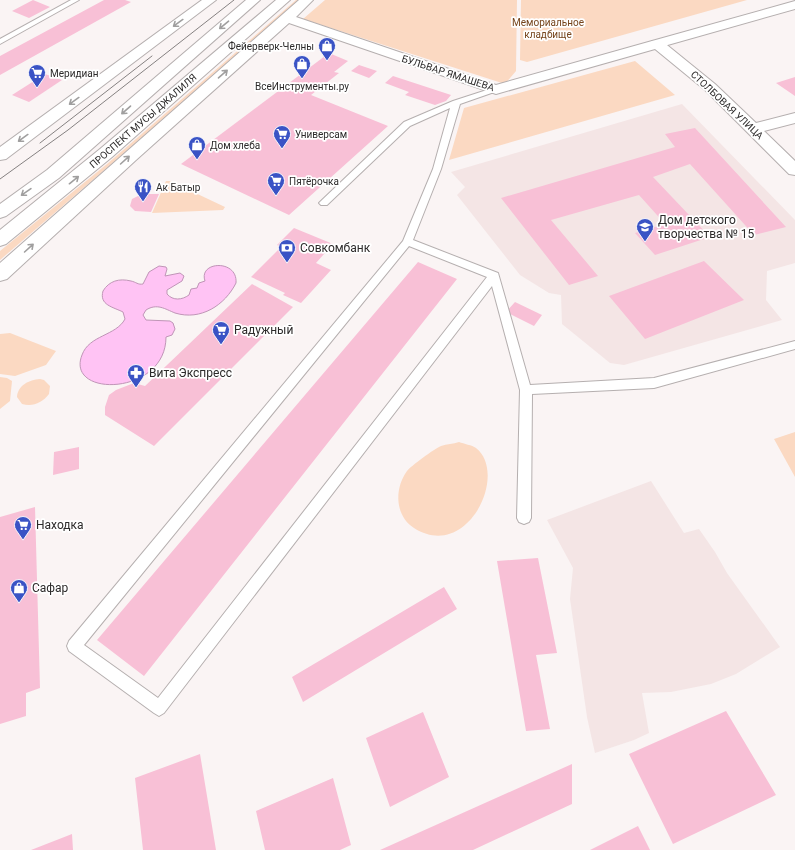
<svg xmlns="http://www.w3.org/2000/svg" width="795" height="850" font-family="Roboto,sans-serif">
	<rect width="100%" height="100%" fill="#faf4f4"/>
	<path fill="#f4e5e5" d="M682 104 795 220V263L767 271 766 300 782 320 624 365 610 363 562 324 561 295 549 293 520 275 457 195 465 187 451 172Z
		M651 481 684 533 699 529 715 552 727 573 780 647 736 674 711 684 671 692 642 693 649 733 634 740 595 753 587 717 570 599 573 568 547 520Z"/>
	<path fill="#fbd9c2" d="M296 0H302L0 260V251L107 164Z
		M325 0H517L516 71 505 84 303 19Z
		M521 0H747L527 62 520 60Z
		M635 61 675 95 449 160 464 108Z
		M166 181H170L225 207 223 210 152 213Z
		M10 333 56 351 46 365 15 376 0 374V334Z
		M0 377 7 378 12 381 10 401 0 409Z
		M40 379 44 380 50 386 49 394C42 403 33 407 22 404L17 397C18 385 29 380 40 379Z
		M795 432V477L774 439Z
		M459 442C464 444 472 445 476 448 509 474 467 562 414 528 395 516 394 489 407 471 411 466 434 449 441 446 447 444 453 444 459 442Z"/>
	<path fill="#ffc3f4" stroke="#c095b7" d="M159 266 166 267 167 269 165 276 180 273 184 276 182 281 167 290V294C173 301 182 300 189 295L191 289 197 288 199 283 205 281C198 261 238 259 236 283 225 305 201 321 175 313 165 309 157 303 146 310L143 315 146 320 170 321 173 323 175 329 172 335 166 337C166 396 65 398 82 355 89 335 116 336 125 319L123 312C113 307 99 305 103 291 109 281 119 278 131 281 136 282 138 285 143 284L149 272Z"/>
	<path fill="#f8c0d6" d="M33 0 50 7 29 18 12 11Z
		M104 0H125L131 2 0 75V56Z
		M329 53 348 61 334 72 339 73 311 95 388 126 289 215 181 164Z
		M359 65 377 71 369 78 351 71Z
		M45 74 62 80 29 102 12 95Z
		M393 76 448 94 451 95 446 101 435 105 405 95 409 92 385 83Z
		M795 77V96L776 83Z
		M695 128 786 227 754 235 690 164 653 177 710 237 655 255 635 233 665 224 639 195 551 220 598 276 569 285 501 198 675 147 665 134Z
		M142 194H159L151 212 135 211 130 206 132 199Z
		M294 228 333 244 316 263 331 270 301 303 283 295 285 293 251 277 281 247 277 245Z
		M704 261 744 300 645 339 609 296Z
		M418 262 457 279 144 676 97 640Z
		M252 284 293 307 154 446 105 415V407L109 395 116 390 134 383 145 386Z
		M515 302 542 315 534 326 506 312Z
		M79 447V469L53 475 54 452Z
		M35 507 40 688 26 693V716L0 724V517Z
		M538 558 557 653 536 655 550 729 526 731 497 561Z
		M444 587 457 609 303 702 292 677Z
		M726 711 776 795 673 844 629 754Z
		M423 712 449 777 390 807 366 738Z
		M200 754 216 850H143L135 778Z
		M572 764V804L473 850H380Z
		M333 778 351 845 340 850H265L256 811Z
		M638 826 650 850H590Z
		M72 834 73 850H31Z"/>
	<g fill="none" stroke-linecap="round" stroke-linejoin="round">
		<defs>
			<path id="lane" d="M71 0H79L0 44V39Z
				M493 88H496L500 90 460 104 441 169 413 240 498 273 530 385 654 378 795 341V349L654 388 532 394 531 518 529 522 524 524 519 522 517 518 520 390 492 286 164 713 159 716 154 713 69 651 67 646 69 641 403 241 433 169 450 108 410 126 327 205H321L319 203 321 201 404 122 453 101ZM409 246 487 277 158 698 84 645Z"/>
			<path id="street" d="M202 0H216L6 159 0 160V147Z
				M299 0H313L296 17 496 85 652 41H662L715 84 756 123 795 113V123L764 131 795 161V175L789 174 705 90 655 49 496 94 289 23 136 160 7 279 0 281V263Z"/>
			<path id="secondary" d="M795 1V9L657 48 652 47 650 44 652 41Z"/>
			<path id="primary" d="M246 0H260L59 178 6 216 0 218V204L47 170Z
				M276 0H290L112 157 6 244 0 246V230L100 149Z"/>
		</defs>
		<use href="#lane" stroke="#b5afaf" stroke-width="2"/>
		<use href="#street" stroke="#b5afaf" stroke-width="2"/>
		<use href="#secondary" stroke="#b5afaf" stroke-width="2"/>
		<use href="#primary" stroke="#b5afaf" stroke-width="2"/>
		<use href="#lane" fill="#fff" fill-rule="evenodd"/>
		<use href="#street" fill="#fff" fill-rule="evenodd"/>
		<use href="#secondary" fill="#fff" fill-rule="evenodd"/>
		<use href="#primary" fill="#fff" fill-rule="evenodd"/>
		<path stroke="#858181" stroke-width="1" d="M40 143 152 56
			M0 179 68 130 234 0"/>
	</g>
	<defs><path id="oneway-shaft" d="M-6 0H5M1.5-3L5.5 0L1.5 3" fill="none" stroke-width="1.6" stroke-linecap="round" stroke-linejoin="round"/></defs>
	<g stroke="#a09f9f">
		<use href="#oneway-shaft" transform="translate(178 23) rotate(144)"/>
		<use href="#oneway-shaft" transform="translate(224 25) rotate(140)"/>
		<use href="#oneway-shaft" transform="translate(223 74) rotate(-41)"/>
		<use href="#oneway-shaft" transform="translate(74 101) rotate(144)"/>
		<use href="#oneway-shaft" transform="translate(126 110) rotate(139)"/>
		<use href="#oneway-shaft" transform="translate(23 138) rotate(144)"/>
		<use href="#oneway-shaft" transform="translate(125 160) rotate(-42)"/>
		<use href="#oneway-shaft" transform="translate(74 180) rotate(-39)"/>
		<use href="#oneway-shaft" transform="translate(26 192) rotate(145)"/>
		<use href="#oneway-shaft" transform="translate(29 248) rotate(-42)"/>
	</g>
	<defs>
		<symbol id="shop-pin" viewBox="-11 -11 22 30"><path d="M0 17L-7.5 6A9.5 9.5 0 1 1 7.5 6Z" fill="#3a53c5" stroke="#fff"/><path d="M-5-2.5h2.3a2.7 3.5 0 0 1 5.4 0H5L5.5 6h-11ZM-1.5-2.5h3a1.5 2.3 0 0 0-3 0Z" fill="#fff"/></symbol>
		<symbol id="supermarket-pin" viewBox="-11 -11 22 30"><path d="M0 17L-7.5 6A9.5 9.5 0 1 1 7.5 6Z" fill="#3a53c5" stroke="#fff"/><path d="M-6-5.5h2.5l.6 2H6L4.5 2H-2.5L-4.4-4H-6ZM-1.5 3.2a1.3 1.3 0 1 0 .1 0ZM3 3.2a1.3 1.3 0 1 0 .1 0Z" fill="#fff"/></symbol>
		<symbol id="restaurant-pin" viewBox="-11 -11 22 30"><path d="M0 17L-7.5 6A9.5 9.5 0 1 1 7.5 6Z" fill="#3a53c5" stroke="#fff"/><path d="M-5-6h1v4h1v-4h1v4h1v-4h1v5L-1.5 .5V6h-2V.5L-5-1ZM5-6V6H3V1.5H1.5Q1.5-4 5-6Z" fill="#fff"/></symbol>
		<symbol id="school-pin" viewBox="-11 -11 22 30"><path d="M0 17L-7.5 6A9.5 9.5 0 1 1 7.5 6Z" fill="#3a53c5" stroke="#fff"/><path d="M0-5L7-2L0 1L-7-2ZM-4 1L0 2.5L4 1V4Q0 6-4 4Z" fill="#fff"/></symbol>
		<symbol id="bank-pin" viewBox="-11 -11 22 30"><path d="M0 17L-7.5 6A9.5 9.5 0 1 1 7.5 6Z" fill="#3a53c5" stroke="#fff"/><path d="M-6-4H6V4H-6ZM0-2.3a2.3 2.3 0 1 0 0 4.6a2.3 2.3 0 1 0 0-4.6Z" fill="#fff"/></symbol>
		<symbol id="pharmacy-pin" viewBox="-11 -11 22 30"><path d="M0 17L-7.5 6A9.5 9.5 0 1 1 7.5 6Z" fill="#3a53c5" stroke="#fff"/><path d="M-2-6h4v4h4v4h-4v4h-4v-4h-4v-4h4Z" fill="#fff"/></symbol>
	</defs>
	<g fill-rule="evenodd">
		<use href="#shop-pin" x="317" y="36" width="20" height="27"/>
		<use href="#shop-pin" x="292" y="54" width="20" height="27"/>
		<use href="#supermarket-pin" x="27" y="63" width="20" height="27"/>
		<use href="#supermarket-pin" x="272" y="124" width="20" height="27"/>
		<use href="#shop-pin" x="187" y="135" width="20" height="27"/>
		<use href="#supermarket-pin" x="266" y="171" width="20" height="27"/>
		<use href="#restaurant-pin" x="133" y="177" width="20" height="27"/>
		<use href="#school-pin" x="635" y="217" width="20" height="27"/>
		<use href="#bank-pin" x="277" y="238" width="20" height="27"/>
		<use href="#supermarket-pin" x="211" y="320" width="20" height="27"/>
		<use href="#pharmacy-pin" x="126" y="363" width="20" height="27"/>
		<use href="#supermarket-pin" x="13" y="515" width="20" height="27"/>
		<use href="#shop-pin" x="9" y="578" width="20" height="27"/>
	</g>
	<g text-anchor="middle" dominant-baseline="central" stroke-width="3.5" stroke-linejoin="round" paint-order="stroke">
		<g font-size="10" fill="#76451c" stroke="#fff">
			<text x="548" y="22">Мемориальное<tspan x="548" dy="12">кладбище</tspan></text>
		</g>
		<g font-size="10" fill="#2c2a2a" stroke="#fff" text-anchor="start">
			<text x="314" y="46" text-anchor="end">Фейерверк-Челны</text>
			<text x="50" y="73">Меридиан</text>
			<text x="302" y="86" text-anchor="middle">ВсеИнструменты.ру</text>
			<text x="295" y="134">Универсам</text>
			<text x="210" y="145">Дом хлеба</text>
			<text x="289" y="181">Пятёрочка</text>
			<text x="156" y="187">Ак Батыр</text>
		</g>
		<g font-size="10" fill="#2c2a2a" stroke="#fff">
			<text transform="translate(448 73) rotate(18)">БУЛЬВАР ЯМАШЕВА</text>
			<text transform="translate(727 105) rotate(43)">СТОЛБОВАЯ УЛИЦА</text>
			<text transform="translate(143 121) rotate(-41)">ПРОСПЕКТ МУСЫ ДЖАЛИЛЯ</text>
		</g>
		<g font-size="12" fill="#2c2a2a" stroke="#fff" text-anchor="start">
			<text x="658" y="220">Дом детского<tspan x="658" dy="14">творчества № 15</tspan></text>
			<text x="300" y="248">Совкомбанк</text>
			<text x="234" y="330">Радужный</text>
			<text x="149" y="373">Вита Экспресс</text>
			<text x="36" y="525">Находка</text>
			<text x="32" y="588">Сафар</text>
		</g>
	</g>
</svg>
